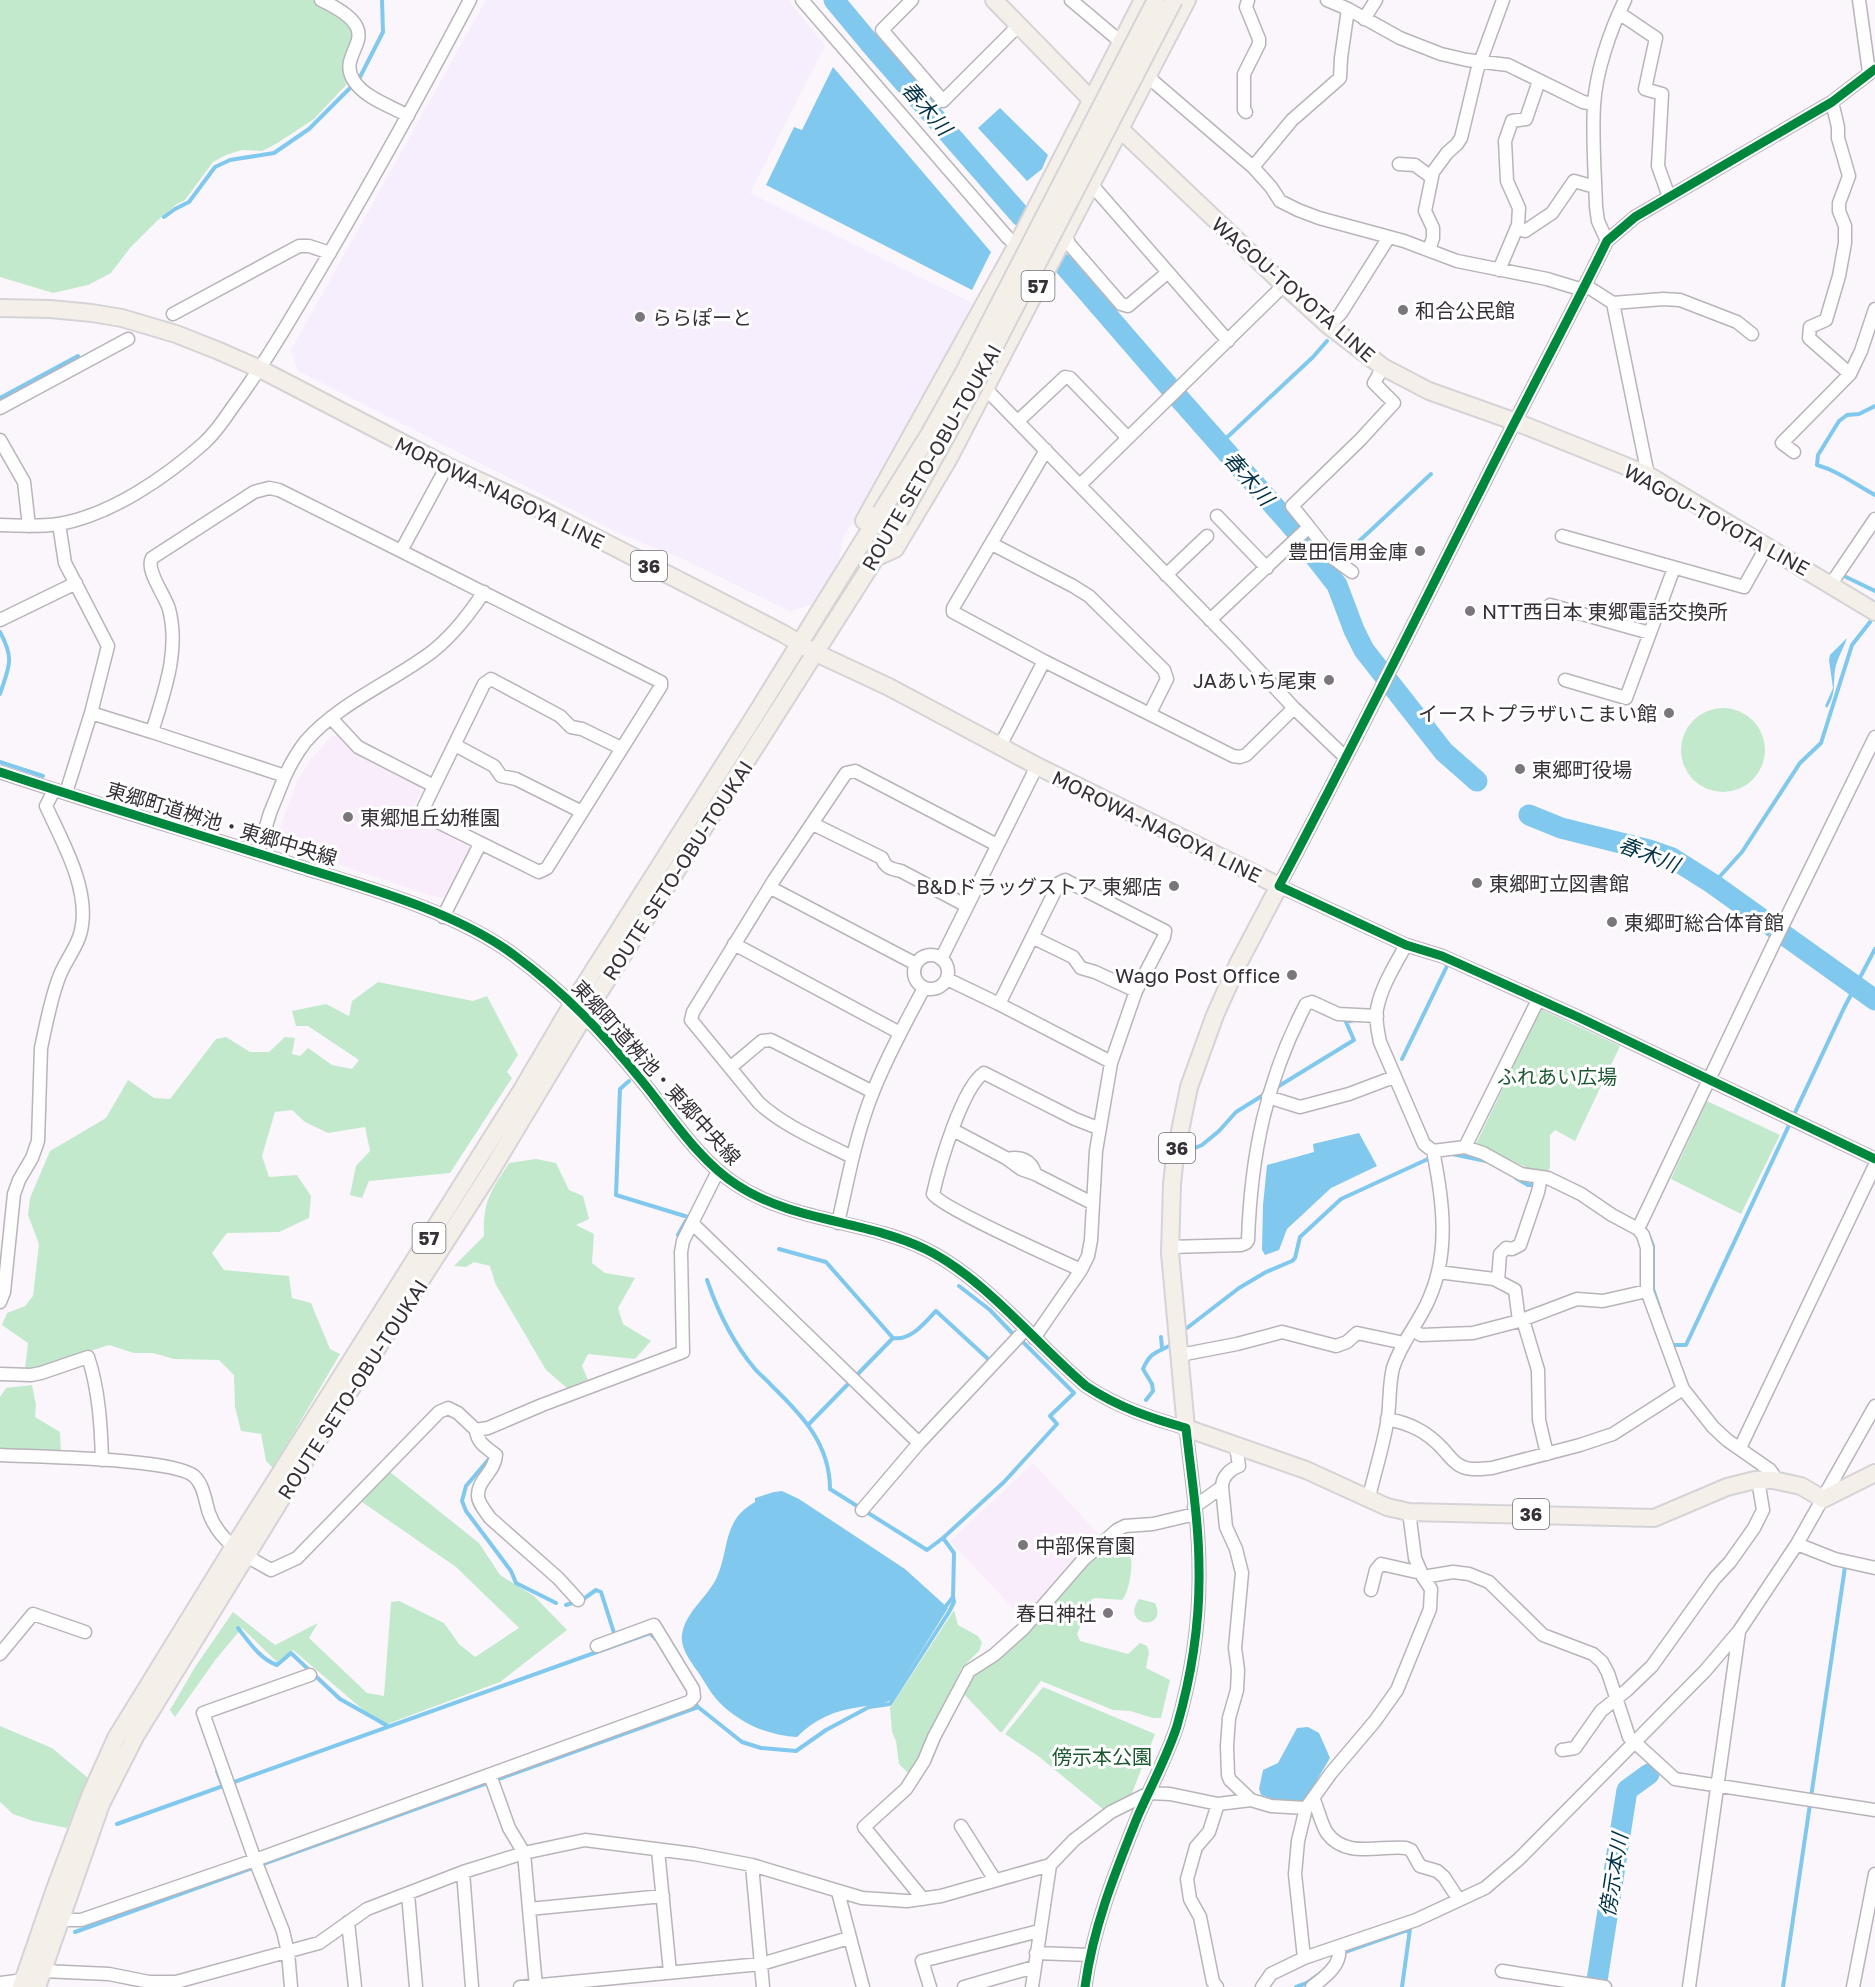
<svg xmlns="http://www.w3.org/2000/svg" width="1875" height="1987" font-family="'Golos Text','Noto Sans JP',sans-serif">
	<rect width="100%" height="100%" fill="#fbf6fb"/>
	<path fill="#f6eefc" d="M486 0H788L825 46 750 193 976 305 899 445 843 538 838 564 812 605 789 611 681 558 622 535 298 371 291 350Z"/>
	<path fill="#faedfb" d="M342 735 360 754 393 773 417 784 421 792 409 815 471 848 446 897 439 898 287 847 279 830 298 779 311 759 332 736Z
		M1033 1463 1102 1538 1025 1621 950 1541Z"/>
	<path fill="#c3e9cd" d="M0 0H325L353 30C352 51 338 61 348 83L314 119 276 144 262 151 242 150 226 155 213 162 185 200 177 204 158 220 130 248 111 273 88 285 53 293 0 277Z
		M1681 750a42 42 0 1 1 84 0a42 42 0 1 1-84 0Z
		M378 982 473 1001 487 996 518 1055 507 1072 512 1078 450 1173 369 1181 362 1198 350 1195 356 1166 370 1151 365 1127 328 1133 305 1122 292 1110 275 1112 262 1156 269 1177 297 1175 311 1196 309 1218 279 1232 227 1233 212 1253 224 1270 289 1276 292 1298 311 1303 330 1349 340 1354 273 1468 266 1461 261 1434 241 1431 235 1407 234 1375 219 1360 174 1359 153 1353H134L109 1345 41 1367 25 1369 28 1343 2 1325 7 1313 25 1306 33 1296 39 1244 28 1215 30 1198 50 1151 106 1118 128 1080 154 1098 170 1099 216 1039 226 1037 250 1052H269L285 1037 295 1038 292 1054 300 1056 308 1048 332 1065 352 1069 359 1060 308 1026H296L292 1011 326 1004 349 1016 352 1001Z
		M1541 1009 1620 1046 1575 1141 1555 1130 1550 1135V1168L1543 1175 1476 1144Z
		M1707 1101 1780 1135 1741 1214 1671 1179Z
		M536 1159 556 1163 569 1190 583 1196 589 1219 576 1225 594 1234 592 1263 605 1273 635 1278 618 1308 623 1324 651 1341 635 1359 588 1354 582 1366 588 1380 567 1388 546 1370 495 1283 490 1266 474 1262 466 1267 454 1266 484 1236C483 1200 490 1193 509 1163Z
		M32 1385 36 1405 35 1417 60 1432 61 1454 0 1451V1397L6 1388Z
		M390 1472 479 1543 500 1575 534 1596 567 1630 500 1682 382 1726 293 1650 277 1662 242 1628 216 1659 175 1717 170 1710 195 1667 233 1612 275 1645 318 1623 309 1638 367 1693 384 1696 391 1602 399 1601 444 1623 459 1644 475 1657 519 1628 456 1567 362 1502Z
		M1113 1538C1118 1543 1127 1548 1130 1554 1134 1564 1129 1593 1122 1600L1096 1598 1092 1599 1077 1634 1080 1641 1128 1654 1140 1643 1147 1646 1149 1652 1146 1668 1170 1680 1161 1718H1153L1130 1711 1113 1710 1041 1681 1002 1732H1000L962 1692 972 1673Z
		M1139 1599 1155 1603C1169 1632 1119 1627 1139 1599Z
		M954 1610 958 1625 978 1636 982 1643 979 1651 961 1669 916 1766 912 1772 908 1773 899 1764 896 1741 892 1732 890 1708Z
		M1043 1687 1155 1734 1129 1801 1115 1804 1104 1810 1038 1756 1005 1734Z
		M0 1726 52 1748 88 1778 67 1828 33 1821 13 1814 0 1802Z"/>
	<path fill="#80c8ed" d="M833 67 991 252 972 290 766 185 794 127 802 130Z
		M1000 108 1048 155 1042 169 1027 181 978 128Z
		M1847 638C1844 648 1837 658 1835 670 1833 685 1836 694 1827 708L1825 706 1833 688 1829 660 1830 655Z
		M1359 1133 1377 1166 1331 1188 1287 1229 1279 1250 1265 1255 1262 1250 1263 1205 1267 1165 1314 1152 1313 1144Z
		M782 1491 799 1499 905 1569 948 1608 891 1700C882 1705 870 1705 860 1707 836 1710 814 1719 797 1737 769 1736 739 1723 719 1702 711 1694 705 1682 698 1672 691 1662 680 1648 682 1635 685 1612 708 1597 717 1577 730 1547 722 1521 755 1502V1498L774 1492Z
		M1308 1727 1319 1733 1330 1758 1307 1797 1302 1802 1284 1803 1261 1795 1259 1789 1263 1770 1278 1763 1297 1728Z"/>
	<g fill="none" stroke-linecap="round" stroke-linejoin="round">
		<path stroke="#80c8ed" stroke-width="4" d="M359 79 383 32 382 0
			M164 217 175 209 189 202 215 167 230 160 274 153 309 129 352 86
			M0 398 78 356
			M1875 406 1859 414 1847 415 1839 421 1818 455 1817 465C1838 471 1855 484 1875 495
			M1220 444 1313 357 1327 341
			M1340 559 1431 474
			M1323 567 1333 562
			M1846 577 1875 591
			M0 632C15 660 9 666 0 694
			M0 762 43 776
			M1713 884 1742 852 1800 763 1821 743 1852 645 1870 622
			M1402 1059 1448 964
			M629 1081 620 1089 616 1195 688 1217 678 1235
			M1274 1089 1354 1040 1346 1022 1354 1020
			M1185 1152 1202 1145 1219 1131 1236 1112 1265 1094
			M1452 1154 1486 1161
			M1516 1178 1528 1185H1536
			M1649 1236 1653 1246V1289L1661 1313
			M779 1249 826 1262 893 1338C911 1341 924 1323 936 1311L987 1358
			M707 1280C718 1312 733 1343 755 1369 760 1375 766 1379 771 1385 802 1415 830 1444 830 1489L927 1550 943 1538
			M1187 1328 1239 1288 1266 1272 1292 1261 1295 1258 1300 1237 1341 1199 1428 1159
			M1161 1337 1162 1348
			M1671 1343 1672 1345H1686L1844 1008 1875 949
			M1146 1400 1153 1391 1152 1384 1143 1369C1150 1353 1155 1353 1169 1346
			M808 1425 893 1338
			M489 1459 466 1486 462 1501 466 1511 511 1571 516 1583 556 1603
			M566 1605 582 1600 596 1590 601 1592 615 1636
			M946 1606 953 1597 954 1553 943 1538 1004 1482 1057 1424 1050 1416 1074 1393 1024 1343 1013 1334 990 1310 959 1286
			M238 1628C249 1642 260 1659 277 1665L291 1653 340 1699 388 1726
			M694 1702 698 1707 742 1742 761 1748 796 1751 826 1730 869 1707 890 1704 949 1612 954 1602 953 1597
			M217 1771 223 1787
			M117 1824 650 1633 656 1639
			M75 1932 698 1707
			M1342 1953 1410 1929 1402 1987
			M1296 1987 1307 1983 1321 1973
			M1783 1987 1845 1567"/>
		<path stroke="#80c8ed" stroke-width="21" d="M834 0 873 47 1021 216
			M1063 264 1172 390
			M1178 397 1296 531
			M1302 540 1337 585 1354 630 1364 650 1444 752 1477 781
			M1529 815 1561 828 1649 850 1672 858 1713 884 1875 1000
			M1596 1987 1627 1790 1649 1774"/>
		<defs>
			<path id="minor" d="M321 0C395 35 333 50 354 81 365 98 391 106 408 116
				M802 0 1008 238 1021 249
				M912 0 882 30 943 101 1018 26
				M1071 0 1122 43
				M1327 0 1348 9 1400 38 1441 54 1467 60 1508 65 1583 102 1594 104
				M1859 0 1869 72
				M1619 13 1656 38 1645 89 1662 94 1658 166 1669 197
				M1364 19 1376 0
				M1875 69 1832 102 1635 217 1607 241C1567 323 1523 404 1482 487 1415 620 1349 755 1279 886L1406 945 1442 956 1578 1017 1875 1159
				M1147 76 1253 167 1271 187 1280 201 1298 210 1319 218 1404 241 1457 261 1547 279 1583 290
				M1832 102 1838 127V138L1849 176 1839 203V211L1845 226V243L1839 276 1826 320 1810 327 1809 338 1850 374 1861 351 1875 309
				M1246 112 1244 110V74L1259 44V39L1246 7 1248 0
				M1399 164 1415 165 1431 177
				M1253 167 1292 120 1340 78 1341 58 1348 9
				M1091 184 1228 341
				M1516 229 1525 231 1552 213 1574 181 1595 187
				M1065 236 1070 245 1121 304 1128 306 1167 273
				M1607 241 1598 221 1596 207C1595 173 1592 139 1594 105 1596 71 1610 31 1625 0
				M1429 250 1433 238V228L1425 211 1433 172 1447 153 1457 144 1461 138 1477 71 1503 0
				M1499 270 1518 225 1519 208 1507 181 1505 141 1512 121 1526 119 1539 81
				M1585 285 1613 303 1663 299 1680 300 1737 322 1752 334
				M1613 303 1648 475
				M173 314 299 246H309L330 253
				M1329 326 1341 313 1389 237
				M981 384 1236 646 1294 708 1345 757
				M0 408 128 339
				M1018 421 1065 377 1070 378 1128 438
				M0 440 24 482 29 526
				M1046 450 953 608V612L1044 661 1233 756 1240 757 1246 755 1294 708
				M1794 452 1782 443 1850 374
				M1080 485 1284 285
				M1217 516 1267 568
				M59 524 65 563 108 646 91 713 66 793
				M0 525C20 526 40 527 59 524 111 515 166 477 204 443 215 433 224 420 232 408 255 377 275 345 294 313 356 210 414 106 470 0
				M1309 527 1334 559 1352 572
				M1562 536 1744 587 1767 546
				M992 544 1073 586 1089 596 1164 670 1167 679 1150 713
				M401 551 661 682V686L547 868 539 872 428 817 424 813V807L484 684 491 679 560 716 571 727 582 729 621 748
				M1166 575 1207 536
				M1831 584 1875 519
				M1550 605 1650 633
				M0 620 76 583
				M1210 620 1309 527 1292 506 1360 440 1394 403 1374 383 1383 367
				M1565 680 1626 698 1674 568
				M91 713 152 732C164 692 180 651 169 609 165 595 145 570 152 558L254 492 269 488 279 490 401 551 447 466
				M331 718 358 747 434 786
				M152 732 285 776C291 763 298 751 306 741 339 703 394 681 433 651 454 634 469 614 484 592
				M455 745 494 766 501 776 516 779 582 812
				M1000 746 1044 661
				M0 772C100 805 201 835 301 867 369 888 456 912 514 955 564 992 603 1033 642 1081 670 1115 699 1161 737 1185 793 1222 865 1220 925 1249 985 1278 1035 1343 1086 1386 1118 1407 1150 1418 1186 1428 1191 1475 1199 1522 1199 1569 1200 1623 1192 1674 1177 1726 1167 1757 1150 1788 1137 1818 1115 1873 1093 1927 1085 1987
				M813 824 882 858C885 868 892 869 901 871L967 906
				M258 853 270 813 285 776
				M771 888 916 964
				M443 917 480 844
				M1032 937 1073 957 1081 968 1095 972 1136 991
				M734 944 900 1033
				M914 972a17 17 0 1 1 34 0a17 17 0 1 1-34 0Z
				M941 959 1037 766
				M947 979 999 1004 1059 883 1065 880 1165 931 1164 937 1136 991 1111 1063 1096 1151 1091 1240 1088 1256 1081 1270 1034 1338
				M999 1004 1111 1062
				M731 1067 762 1041 771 1040 873 1092
				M1268 1097 1300 1107 1349 1094 1394 1077
				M953 1130 1006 1158 1021 1169 1035 1174 1092 1203
				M1465 1147 1538 1000
				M1433 1151 1465 1147 1483 1153 1521 1174 1548 1178 1581 1194 1612 1215 1638 1229 1643 1235 1647 1248V1291L1683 1389 1713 1427 1727 1440 1770 1470 1773 1474V1480
				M852 1157C821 1141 785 1127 759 1103L691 1020 693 1012 774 880 846 773 855 771 997 845
				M1007 1159C1020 1156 1032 1160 1035 1174
				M838 1223C848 1179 856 1134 873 1092 887 1056 906 1022 924 988
				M693 1224 919 1443
				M1638 1229 1775 941 1875 737
				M1169 1247 1241 1245 1246 1243 1248 1240C1251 1155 1266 1080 1306 1004L1312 1002 1338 1014 1377 1016
				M1081 1270C1059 1260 940 1207 933 1194 939 1167 962 1087 984 1073L1075 1119 1098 1128
				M1438 1272 1494 1279 1515 1290 1519 1321
				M1498 1281 1500 1254 1506 1248 1512 1249 1520 1245 1538 1192 1541 1177
				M0 1302 4 1292 14 1194 19 1180 32 1158 38 1141 41 1048C46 1025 50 1002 58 980 64 961 80 945 82 925 88 886 62 841 46 806L54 790
				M1523 1320 1538 1370 1539 1420 1547 1454
				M1412 1330 1421 1335 1473 1333 1519 1321 1577 1299 1603 1301 1647 1291
				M1180 1355 1237 1344 1282 1332 1336 1346 1347 1342 1357 1333 1404 1343
				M0 1374 31 1375 41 1373 88 1357C99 1390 101 1426 102 1460
				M1387 1419C1409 1423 1426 1431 1442 1448 1447 1453 1452 1461 1459 1465 1468 1471 1481 1469 1492 1468L1580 1445 1613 1434 1683 1389
				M476 1430C477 1443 487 1448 496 1455 495 1472 477 1480 478 1496 478 1503 486 1512 490 1518L558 1578 578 1600
				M1236 1446 1239 1466C1230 1469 1222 1477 1222 1487L1226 1527 1236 1549 1242 1573 1235 1648 1238 1670 1237 1690 1229 1718 1227 1746 1228 1775 1230 1780 1251 1800 1271 1806 1306 1808
				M1740 1448 1875 1165
				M0 1455C35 1457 173 1458 194 1476 204 1485 205 1501 209 1513 220 1543 246 1556 271 1570L297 1558 439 1412 448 1408 458 1413 476 1430 488 1428 542 1405 683 1352 681 1252 683 1241 718 1171
				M1369 1497C1375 1471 1384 1444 1388 1417 1390 1401 1389 1384 1393 1368 1401 1342 1419 1323 1429 1299 1450 1252 1443 1200 1433 1151L1424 1144 1380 1042C1378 1032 1375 1020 1377 1009 1381 987 1395 965 1406 945
				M1194 1507 1222 1487
				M862 1510 919 1443 1025 1330
				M1797 1544 1835 1559 1875 1568
				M1423 1577 1453 1572 1469 1574 1489 1582 1543 1635 1593 1654 1602 1662 1608 1673 1629 1737 1675 1779 1875 1810
				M1371 1590 1376 1570 1381 1564 1421 1573
				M0 1654 33 1614 85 1632
				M1562 1750 1575 1748 1601 1711 1627 1690 1652 1666 1715 1578 1730 1562 1754 1528 1763 1510 1758 1480
				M490 1775 509 1828 524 1853 536 1987
				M1313 1798C1318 1808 1321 1824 1327 1833 1346 1859 1380 1845 1406 1848L1411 1850 1420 1866 1437 1871 1444 1877 1459 1900
				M961 1826 995 1880
				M658 1850 670 1972
				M752 1865 763 1987
				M463 1872 472 1987
				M838 1892 863 1987
				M408 1894 416 1987
				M923 1899 864 1827 906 1789 924 1761 934 1737 969 1671 994 1655 1023 1629 1083 1560 1117 1530 1125 1526 1153 1524 1195 1514
				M529 1909 663 1896
				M60 1920H81L255 1860 689 1702 694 1697 693 1689 654 1625 597 1646
				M348 1922 355 1987
				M1036 1953 1090 1955
				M1304 1958 1295 1874 1298 1841 1306 1808 1331 1773 1375 1721 1397 1690 1430 1609 1431 1589 1423 1577 1415 1558 1409 1512
				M43 1971 109 1974 149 1982H176L319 1943 367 1909 463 1872 524 1853 585 1840 694 1854 752 1865 862 1898 907 1901 941 1896 1050 1865 1074 1840 1111 1812 1149 1793 1170 1794 1218 1804 1251 1800
				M1502 1971 1605 1987
				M0 1983 24 1980
				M291 1987 288 1952 283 1931 255 1860 203 1713 310 1675
				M520 1987 761 1964 849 1938
				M930 1987 922 1961 1039 1931
				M964 1987 1034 1967
				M1032 1987 1050 1865
				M1217 1987 1213 1982 1200 1917 1190 1899 1187 1879 1196 1847 1209 1832 1218 1804
				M1262 1987 1271 1974 1304 1958 1416 1920 1485 1888 1519 1859 1705 1671 1739 1631 1797 1544 1875 1406
				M1312 1987C1325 1977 1342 1965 1339 1947
				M1689 1987 1739 1632
				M1853 1987 1875 1874"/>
			<path id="major" d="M994 0 1119 128 1284 285 1329 326 1383 367 1429 391 1516 422 1648 475 1875 612
				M0 308 50 309 92 313 122 318 176 334 219 351 260 369 447 466 536 507 782 633 814 652 889 687 1037 766 1279 886 1238 964 1215 1015 1189 1087 1175 1156 1172 1184 1170 1253 1186 1428 1306 1470 1387 1507 1409 1512 1654 1518 1727 1487 1755 1480H1773L1801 1486 1823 1499 1875 1473
				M864 521 1017 245 1143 0
				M875 558 895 549 948 460 1187 0
				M21 1987 55 1889 90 1796 116 1738 233 1548 520 1093 573 1003 754 717 881 512
				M37 1987 101 1804 136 1735 302 1465 489 1174 584 1016 899 521"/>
		</defs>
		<use href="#minor" stroke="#b8b4b9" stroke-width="15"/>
		<use href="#major" stroke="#d5d3d5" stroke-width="20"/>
		<use href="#minor" stroke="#fefefe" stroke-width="12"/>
		<use href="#major" stroke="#f4f0e9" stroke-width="16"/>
		<defs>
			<path id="major-bridge" d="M881 512 930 433 963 374 1156 0
				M899 521 972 390 1174 0"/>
		</defs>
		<use href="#major-bridge" stroke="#d5d3d5" stroke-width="20" stroke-linecap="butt"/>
		<use href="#major-bridge" stroke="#f4f0e9" stroke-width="16"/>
		<defs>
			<path id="cycleway" d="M1875 69 1832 102 1635 217 1607 241C1567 323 1523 404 1482 487 1415 620 1349 755 1279 886L1406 945 1442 956 1578 1017 1875 1159
				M0 772C100 805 201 835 301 867 369 888 456 912 514 955 564 992 603 1033 642 1081 670 1115 699 1161 737 1185 793 1222 865 1220 925 1249 985 1278 1035 1343 1086 1386 1118 1407 1150 1418 1186 1428 1191 1475 1199 1522 1199 1569 1200 1623 1192 1674 1177 1726 1167 1757 1150 1788 1137 1818 1115 1873 1093 1927 1085 1987"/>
		</defs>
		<use href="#cycleway" stroke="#fff" stroke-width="13"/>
		<use href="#cycleway" stroke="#00873e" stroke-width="9"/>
	</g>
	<g fill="#7b767c" stroke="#fff" stroke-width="2">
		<circle cx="1403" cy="310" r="6"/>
		<circle cx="640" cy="317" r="6"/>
		<circle cx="1420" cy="551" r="6"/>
		<circle cx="1470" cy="611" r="6"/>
		<circle cx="1329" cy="680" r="6"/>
		<circle cx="1669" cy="713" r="6"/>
		<circle cx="1520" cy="769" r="6"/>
		<circle cx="348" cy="817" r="6"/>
		<circle cx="1477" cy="883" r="6"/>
		<circle cx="1174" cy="886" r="6"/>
		<circle cx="1612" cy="922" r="6"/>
		<circle cx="1292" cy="975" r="6"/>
		<circle cx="1023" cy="1545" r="6"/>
		<circle cx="1108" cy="1613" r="6"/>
	</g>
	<g text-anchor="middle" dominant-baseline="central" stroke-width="6" stroke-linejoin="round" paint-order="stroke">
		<g fill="#fff" stroke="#726f73" stroke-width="1.5">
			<rect x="1021.5" y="271" width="33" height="30" rx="4.5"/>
			<rect x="631" y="551" width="36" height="30" rx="4.5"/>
			<rect x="1159" y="1133" width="36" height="30" rx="4.5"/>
			<rect x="412.5" y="1223" width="33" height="30" rx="4.5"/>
			<rect x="1513" y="1499" width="36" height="30" rx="4.5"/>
		</g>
		<g font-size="18" font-weight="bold" fill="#363137">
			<text x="1038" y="286">57</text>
			<text x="649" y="566">36</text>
			<text x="1177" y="1148">36</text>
			<text x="429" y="1238">57</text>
			<text x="1531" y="1514">36</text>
		</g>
		<g font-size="20" fill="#363137" stroke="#fff">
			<text transform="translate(1294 289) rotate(41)">WAGOU-TOYOTA LINE</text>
			<text transform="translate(931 457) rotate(-60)">ROUTE SETO-OBU-TOUKAI</text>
			<text transform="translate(500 492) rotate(26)">MOROWA-NAGOYA LINE</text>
			<text transform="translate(1717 519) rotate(29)">WAGOU-TOYOTA LINE</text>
			<text transform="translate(222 823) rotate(17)">東郷町道桝池・東郷中央線</text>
			<text transform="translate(1157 826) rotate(26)">MOROWA-NAGOYA LINE</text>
			<text transform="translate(677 870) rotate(-57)">ROUTE SETO-OBU-TOUKAI</text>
			<text transform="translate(657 1072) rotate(48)">東郷町道桝池・東郷中央線</text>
			<text transform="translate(352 1389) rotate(-57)">ROUTE SETO-OBU-TOUKAI</text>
		</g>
		<g font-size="20" fill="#363137" stroke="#fff" text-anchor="start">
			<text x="1415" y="310">和合公民館</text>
			<text x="652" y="317">ららぽーと</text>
			<text x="1408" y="551" text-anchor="end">豊田信用金庫</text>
			<text x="1482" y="611">NTT西日本 東郷電話交換所</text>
			<text x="1317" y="680" text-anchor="end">JAあいち尾東</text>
			<text x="1657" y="713" text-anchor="end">イーストプラザいこまい館</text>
			<text x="1532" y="769">東郷町役場</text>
			<text x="360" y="817">東郷旭丘幼稚園</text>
			<text x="1489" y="883">東郷町立図書館</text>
			<text x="1162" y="886" text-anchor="end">B&amp;Dドラッグストア 東郷店</text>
			<text x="1624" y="922">東郷町総合体育館</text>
			<text x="1280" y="975" text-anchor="end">Wago Post Office</text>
			<text x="1035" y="1545">中部保育園</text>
			<text x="1096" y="1613" text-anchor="end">春日神社</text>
		</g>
		<g font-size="20" fill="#1b5831" stroke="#fff">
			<text x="1557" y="1076">ふれあい広場</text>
			<text x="1102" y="1756">傍示本公園</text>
		</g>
		<g font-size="21" font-style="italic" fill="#033348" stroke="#fff">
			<text transform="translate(927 108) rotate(49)">春木川</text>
			<text transform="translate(1249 478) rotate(49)">春木川</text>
			<text transform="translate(1649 854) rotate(21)">春木川</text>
			<text transform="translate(1613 1875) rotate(-81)">傍示本川</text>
		</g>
	</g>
</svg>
